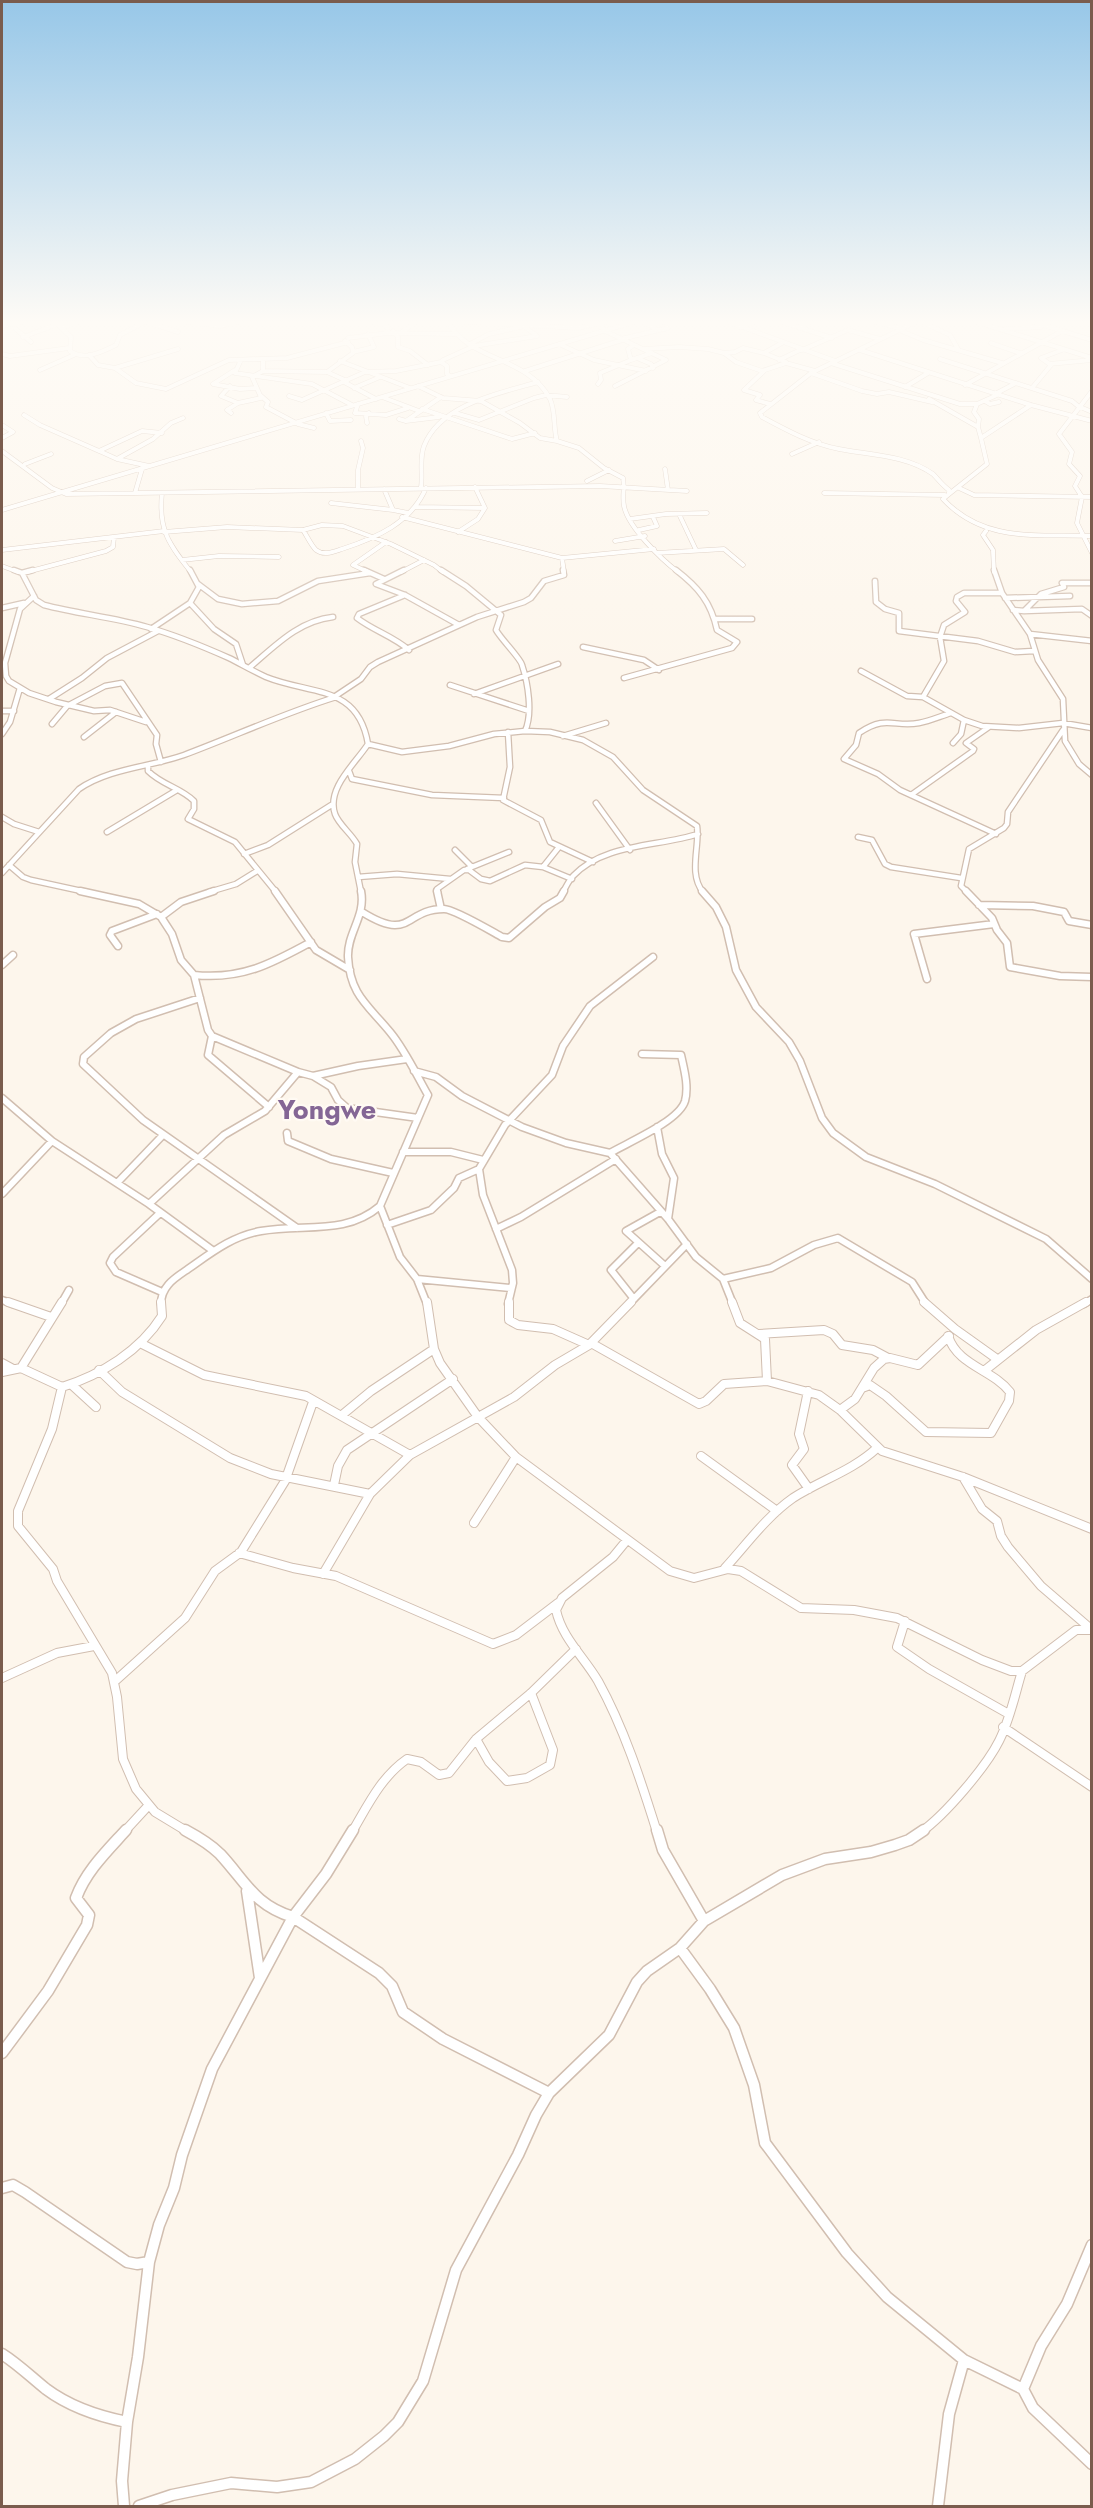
<svg xmlns="http://www.w3.org/2000/svg" width="1093" height="2508" font-family="Jost,sans-serif">
	<rect width="100%" height="100%" fill="#fdf6ec"/>
	<g fill="none" stroke-linecap="round" stroke-linejoin="round">
		<defs>
			<path id="minor-far4" d="M54 321 71 337 70 351C84 361 102 352 116 345L120 335 145 322
				M143 321 178 332
				M181 321 220 326 242 321
				M368 321 386 325 388 331
				M448 321C468 362 527 355 550 399 556 412 553 428 557 441L579 448 604 468 623 478C625 487 622 497 624 506 628 527 661 559 678 572
				M451 321 578 328 610 321
				M642 321 658 330
				M726 321 835 361
				M779 321 832 338
				M871 321 900 328
				M918 321 811 373 760 413 762 417C786 430 812 444 839 449 870 455 906 455 933 474 938 479 942 485 949 490V494L943 499C984 543 1037 534 1092 536
				M920 321 950 335 958 349
				M974 321 1092 358
				M1030 321 1092 340
				M650 325 664 322
				M2 326 28 321
				M739 327 758 321
				M799 327 813 321
				M62 328 81 321
				M16 329 31 342
				M1005 329 1041 327
				M603 330 666 360 615 386
				M899 330 923 340 1002 363
				M393 331 398 337V347L410 351 428 365
				M403 331 418 321
				M23 337 58 324
				M348 338 388 333 455 334
				M621 339 668 328
				M782 343 764 353 786 362
				M991 343 1020 353
				M470 344 489 334 525 326 524 324
				M559 344 594 360 646 371
				M643 349 679 347 708 349 724 353 736 362 762 371 786 363 815 371
				M802 350 848 330 880 339
				M860 350 1031 405 1092 421
				M353 352 374 347 368 334
				M724 353 735 352 743 348 764 353
				M2 354 10 356 69 348
				M89 355 98 365 115 368 136 383 166 389 229 360 287 358 348 342
				M637 358 651 364 653 368
				M940 359 1072 401 1078 406
				M238 360 240 362 235 373 312 384 352 405
				M263 360V371L327 372 347 381
				M631 360 652 353
				M779 360 800 350
				M340 361 410 388
				M831 363 960 404H977L997 395
				M1049 364 1092 360
				M115 368 178 349
				M40 370 74 355
				M235 370 213 384 240 389 256 388
				M263 371 252 377 260 395 268 402 266 407 298 424 314 428
				M525 371 622 340
				M764 371 744 390 760 395 756 400 770 404
				M327 372 353 353 352 347 345 341
				M366 372 396 371 441 362
				M811 373 862 391 877 394 889 392 932 402
				M450 376 447 374V366L441 362 443 360 474 346 537 336 525 327
				M344 382 376 399
				M598 384 601 380 600 373 631 360 628 349 634 345
				M965 385 1062 331
				M230 386 221 396 238 403
				M418 386 443 398 481 401 520 423 540 438 557 441
				M905 387 928 373
				M354 388 380 377
				M1032 388 1051 365 1041 358 1062 350
				M1092 391 1059 434 1072 452 1069 464 1080 476 1075 486 1082 497 1077 523 1092 553
				M995 394 1016 383
				M289 396 302 400 365 372
				M382 397 419 411
				M929 399 978 427 981 438
				M985 401 990 404 999 402
				M358 404 355 413 386 415 408 408
				M977 404 974 412 979 419 978 427
				M1078 406 1092 412
				M422 409 512 439 535 433
				M231 413 227 410 238 403 261 398
				M326 413 330 421 351 420
				M455 413 479 420 534 398 546 395 567 397
				M24 415 40 425 99 451 142 431 162 433
				M399 419 406 421 439 417
				M406 421 441 397
				M367 423 366 416 369 413
				M2 425 13 432 2 438
				M97 450 117 459 149 466
				M2 451 52 488 66 494 600 486 687 491
				M792 454 819 442
				M117 459 153 439 171 423 183 418
				M25 464 51 454
				M665 469 668 490
				M587 481 609 470
				M421 488C423 474 419 459 424 446 440 404 500 393 538 382
				M959 488 974 495 1092 497
				M358 489V470L363 448 361 441
				M384 489 393 510 408 513
				M135 493 142 469
				M162 493C158 530 169 544 191 572
				M824 493 945 495
				M949 494 987 464 981 438 1031 405
				M331 503 393 510
				M416 507 485 508
				M2 510 637 321
				M679 514 696 550
				M402 517 562 558 654 549
				M630 519 666 514 707 513
				M303 530C307 536 311 545 316 550 324 556 333 552 342 549 376 538 411 523 426 488
				M639 530 657 526 653 517
				M986 531 983 535 993 550 994 572
				M164 532 227 527 303 530 322 525 343 526 391 544 434 565 443 572
				M458 532 478 519 485 508 475 487
				M615 541 645 536
				M2 550 164 531
				M657 553 724 549 743 565
				M562 558 564 572
				M182 560 219 556 279 557
				M2 566 18 572
				M27 572 106 551 113 547 114 537
				M368 572 353 565 386 542
				M401 572 424 560"/>
			<path id="minor-far3" d="M14 570 22 573 36 600 44 605C78 614 113 617 147 627 175 635 202 646 229 658 241 664 253 671 266 677 310 695 358 684 368 744 356 763 326 788 335 814 339 825 351 833 357 844L355 862 361 892
				M364 570 384 579
				M404 570 376 584 405 595 459 625
				M441 570 466 586 501 615 496 630C501 639 521 659 522 665 528 683 533 714 525 731
				M994 570 1002 593 1030 634 1038 660 1063 699 1065 741 1079 764 1092 775
				M22 573 33 570
				M875 581 876 602 885 609 899 613V631L978 641 1015 652 1034 651
				M198 584 218 599 242 604 278 601 318 581 370 573
				M1002 593H964L957 597 956 601 965 612 944 625 940 637 944 661 923 697 964 720 982 726 1019 728 1063 723 1092 728
				M405 595 359 614 357 618C374 631 393 636 409 650
				M34 596 20 609 5 663 6 676 9 681 29 693 56 702 94 711 110 710 146 722
				M1005 598 1070 596
				M190 603 214 629 236 644 243 665
				M2 608 24 603
				M1013 610 1024 611 1041 594 1064 587 1062 583H1092
				M1024 611 1082 609 1092 616
				M716 619H752
				M151 629 190 603 199 587 190 570
				M1030 634 1092 641
				M583 647 644 660 659 670
				M249 668C275 646 298 621 333 617
				M861 671 907 696 923 697
				M624 678 732 648 737 642 717 630C711 602 698 587 676 570
				M450 685 529 711
				M474 694 558 664
				M334 697 361 679 370 667 378 662 477 617 524 602 531 598 544 581 564 575 563 570
				M49 699 82 678 107 658 158 631
				M69 705 105 686 122 683 157 735 156 744 161 762
				M2 711H14
				M951 713C941 716 930 721 919 723 894 728 887 714 859 733L856 745 844 759 878 774 900 790 996 834
				M52 724 68 705
				M508 732 510 767 503 800 541 820 550 842 593 862
				M2 734 10 722 20 688
				M563 736 606 723
				M84 737 116 712
				M953 743 961 734 964 720
				M368 744 402 752 449 746 494 734 525 731 550 732 583 740 613 757 643 790 697 826C700 846 688 874 703 892
				M148 766V771C162 785 181 788 194 801V809L188 819 235 842 276 892
				M349 771 352 779 432 795 504 798
				M911 795 973 751 974 749 966 743 989 727
				M596 803 630 850
				M2 817 14 824 39 832
				M107 832 177 790
				M858 837 872 840 885 864 891 867 961 878
				M455 850 472 867
				M244 854 268 845 333 804
				M9 865 23 877 31 880 86 892
				M543 867 572 879
				M467 869 509 852
				M2 873 79 789C110 768 150 767 184 755 235 736 284 713 336 697
				M358 877 397 874 450 879
				M209 892 236 884 257 871
				M438 892 437 889 464 870H469L481 879 490 881 525 865 543 867 559 847
				M563 892C566 887 569 880 573 876 604 843 658 847 698 834
				M967 892 961 886 969 849 1004 828 1007 824 1008 812 1063 730"/>
			<path id="minor-far2" d="M80 891 139 904 161 917
				M214 891 181 902 161 917 172 934 181 960 194 975 208 1030 212 1036 298 1072 313 1076 358 1066 407 1059
				M275 891 316 950 350 970
				M437 891 441 909
				M702 891 716 907 726 927 736 970 756 1007 789 1042 800 1061 822 1118 833 1133 866 1157 935 1184 1046 1239 1092 1279
				M966 891 992 918 997 930 1007 943 1010 967 1060 976 1092 977
				M979 905 1033 906 1064 912 1069 921 1092 925
				M362 912C412 943 404 909 444 909 454 909 491 931 502 937L509 938 545 907 560 898 564 891
				M118 946 110 935 112 931 157 914
				M2 965 13 955
				M194 975C241 980 271 964 311 942
				M927 979 914 934 994 924
				M200 998 136 1019 111 1033 84 1057 83 1064 143 1120 297 1228
				M212 1036 208 1055 269 1107
				M414 1071 436 1077 462 1096 522 1127 566 1143 610 1153 668 1219 696 1257 723 1279 733 1304
				M313 1076 331 1087 338 1100 347 1108 418 1118
				M2 1098 52 1141 149 1204 212 1250
				M657 1127 662 1154 674 1178 668 1219
				M287 1133 288 1141 331 1159 393 1173
				M403 1152H451L483 1160
				M610 1153C629 1142 679 1121 685 1101 689 1086 684 1069 681 1055L642 1054
				M117 1183 163 1135
				M2 1194 52 1141
				M149 1204 224 1135 265 1111 298 1072
				M380 1206 400 1257 417 1279 427 1304
				M660 1212 626 1231 665 1266
				M160 1213 113 1257 110 1263 116 1272 162 1292
				M387 1225 431 1210 454 1188 459 1178 479 1169
				M496 1229 521 1217 616 1159
				M417 1279 511 1288
				M723 1279 771 1268 814 1245 838 1238 912 1282 926 1304
				M634 1299 611 1270 638 1243
				M2 1300 13 1304
				M61 1304 69 1290
				M161 1304C161 1286 175 1278 188 1269 211 1253 232 1236 261 1231 303 1223 345 1236 380 1206L428 1095C416 1074 405 1050 390 1032 368 1005 350 995 348 957 347 933 366 916 361 891
				M508 1304 513 1283 512 1270 483 1195 479 1169 505 1125 552 1075 563 1046 590 1006 653 957
				M629 1304 687 1244
				M1084 1304 1092 1299"/>
			<path id="minor-far1" d="M8 1302 51 1317
				M427 1302 434 1349 440 1363 478 1417 516 1457 670 1571 694 1578 728 1569 741 1571 801 1608 854 1610 897 1618 982 1660 1011 1671H1022L1076 1630H1092
				M509 1302V1320L518 1325 553 1329 589 1345
				M732 1302 740 1323 765 1339 767 1381 819 1395 840 1410 882 1451 963 1477 1092 1529
				M924 1302 955 1329 997 1359
				M759 1334 824 1330 833 1334 842 1345 873 1350 888 1358
				M591 1343 699 1404 706 1401 724 1384 767 1381
				M142 1344 204 1375 306 1396 410 1455
				M2 1363 13 1369
				M21 1368 62 1302
				M99 1370 122 1392 230 1458 271 1474 370 1494 410 1455 514 1397 555 1365 589 1345 631 1302
				M984 1371 1036 1330 1086 1302
				M2 1372 21 1368 62 1387C101 1375 140 1351 162 1316L161 1302
				M72 1385 96 1407
				M62 1387 52 1429 18 1511V1526L53 1569 57 1581 112 1673 117 1697 123 1759 136 1789 155 1812 188 1832
				M862 1388 870 1385 886 1396 926 1432 991 1433 1009 1401 1010 1392C992 1369 958 1366 948 1336
				M808 1391 799 1434 804 1449 792 1465 809 1489
				M840 1410 855 1399 874 1368 884 1359 890 1358 918 1365 949 1336
				M342 1415 371 1391 434 1349
				M701 1456 777 1511
				M963 1477 982 1509 997 1521 1001 1536 1008 1547 1041 1586 1091 1629
				M334 1485 338 1466 347 1450 453 1379
				M474 1523 516 1457
				M627 1540 613 1557 562 1598 556 1610C562 1638 584 1657 598 1681 624 1728 641 1781 657 1832
				M239 1553 293 1568 336 1576 493 1644 516 1635 558 1603
				M725 1568C747 1544 766 1517 793 1498 821 1480 852 1471 877 1448
				M323 1574 370 1494
				M905 1621 897 1647 929 1669 1007 1713
				M2 1678 57 1653 94 1646
				M114 1682 185 1618 215 1571 241 1552 285 1481 313 1402
				M1003 1727 1092 1787
				M476 1739 489 1762 507 1781 527 1778 550 1765 553 1750 531 1693
				M124 1832 148 1806
				M352 1832C368 1805 381 1777 407 1759L421 1762 439 1775 449 1773 476 1739 531 1693 576 1649
				M921 1832C945 1815 986 1767 999 1741 1010 1720 1015 1694 1022 1671"/>
			<path id="minor" d="M185 1830C198 1837 210 1844 220 1854 246 1882 254 1905 293 1917L379 1973 392 1986 403 2012 443 2039 549 2093
				M657 1830 663 1850 704 1921
				M247 1891 260 1978
				M680 1948 710 1989 734 2028 754 2085 765 2143 847 2253 887 2297 964 2360 1023 2389
				M2 2053 48 1991 87 1925 89 1915 76 1898C86 1871 107 1851 126 1830
				M2 2188 13 2185 25 2192 127 2262 137 2264 149 2262
				M1092 2245 1067 2304 1041 2346 1023 2389 1033 2408 1092 2464
				M2 2354C18 2364 31 2377 46 2389 70 2407 97 2416 127 2422
				M124 2506 122 2481 127 2422 138 2357 149 2262 159 2225 174 2188 182 2155 212 2069 293 1917 326 1874 353 1830
				M139 2506 172 2495 231 2483 277 2487 311 2482 355 2459 384 2436 398 2422 423 2381 456 2270 518 2155 536 2115 549 2093 609 2035 637 1982 647 1971 680 1948 704 1921 782 1875 825 1859 871 1852 895 1845 909 1840 924 1830
				M938 2506 949 2414 964 2360"/>
		</defs>
		<use href="#minor-far4" stroke="#d1beb0" stroke-width="5"/>
		<use href="#minor-far3" stroke="#d1beb0" stroke-width="7"/>
		<use href="#minor-far2" stroke="#d1beb0" stroke-width="9"/>
		<use href="#minor-far1" stroke="#d1beb0" stroke-width="10"/>
		<use href="#minor" stroke="#d1beb0" stroke-width="13"/>
		<use href="#minor-far4" stroke="#fff" stroke-width="4"/>
		<use href="#minor-far3" stroke="#fff" stroke-width="4.5"/>
		<use href="#minor-far2" stroke="#fff" stroke-width="6"/>
		<use href="#minor-far1" stroke="#fff" stroke-width="8"/>
		<use href="#minor" stroke="#fff" stroke-width="10"/>
	</g>
	<linearGradient id="sky" x2="0" y2="1"><stop stop-color="#97c7e8"/><stop offset="0.48" stop-color="#fefbf6"/><stop offset="1" stop-color="#fefbf6" stop-opacity="0"/></linearGradient>
	<rect width="1093" height="672" fill="url(#sky)"/>
	<g text-anchor="middle" dominant-baseline="central" stroke-width="4.5" stroke-linejoin="round" paint-order="stroke">
		<g font-size="27" font-weight="bold" fill="#846695" stroke="#fffaf3">
			<text x="327" y="1109">Yongwe</text>
		</g>
	</g>
	<rect width="1093" height="2508" fill="none" stroke="#7a5c4d" stroke-width="6"/>
</svg>
